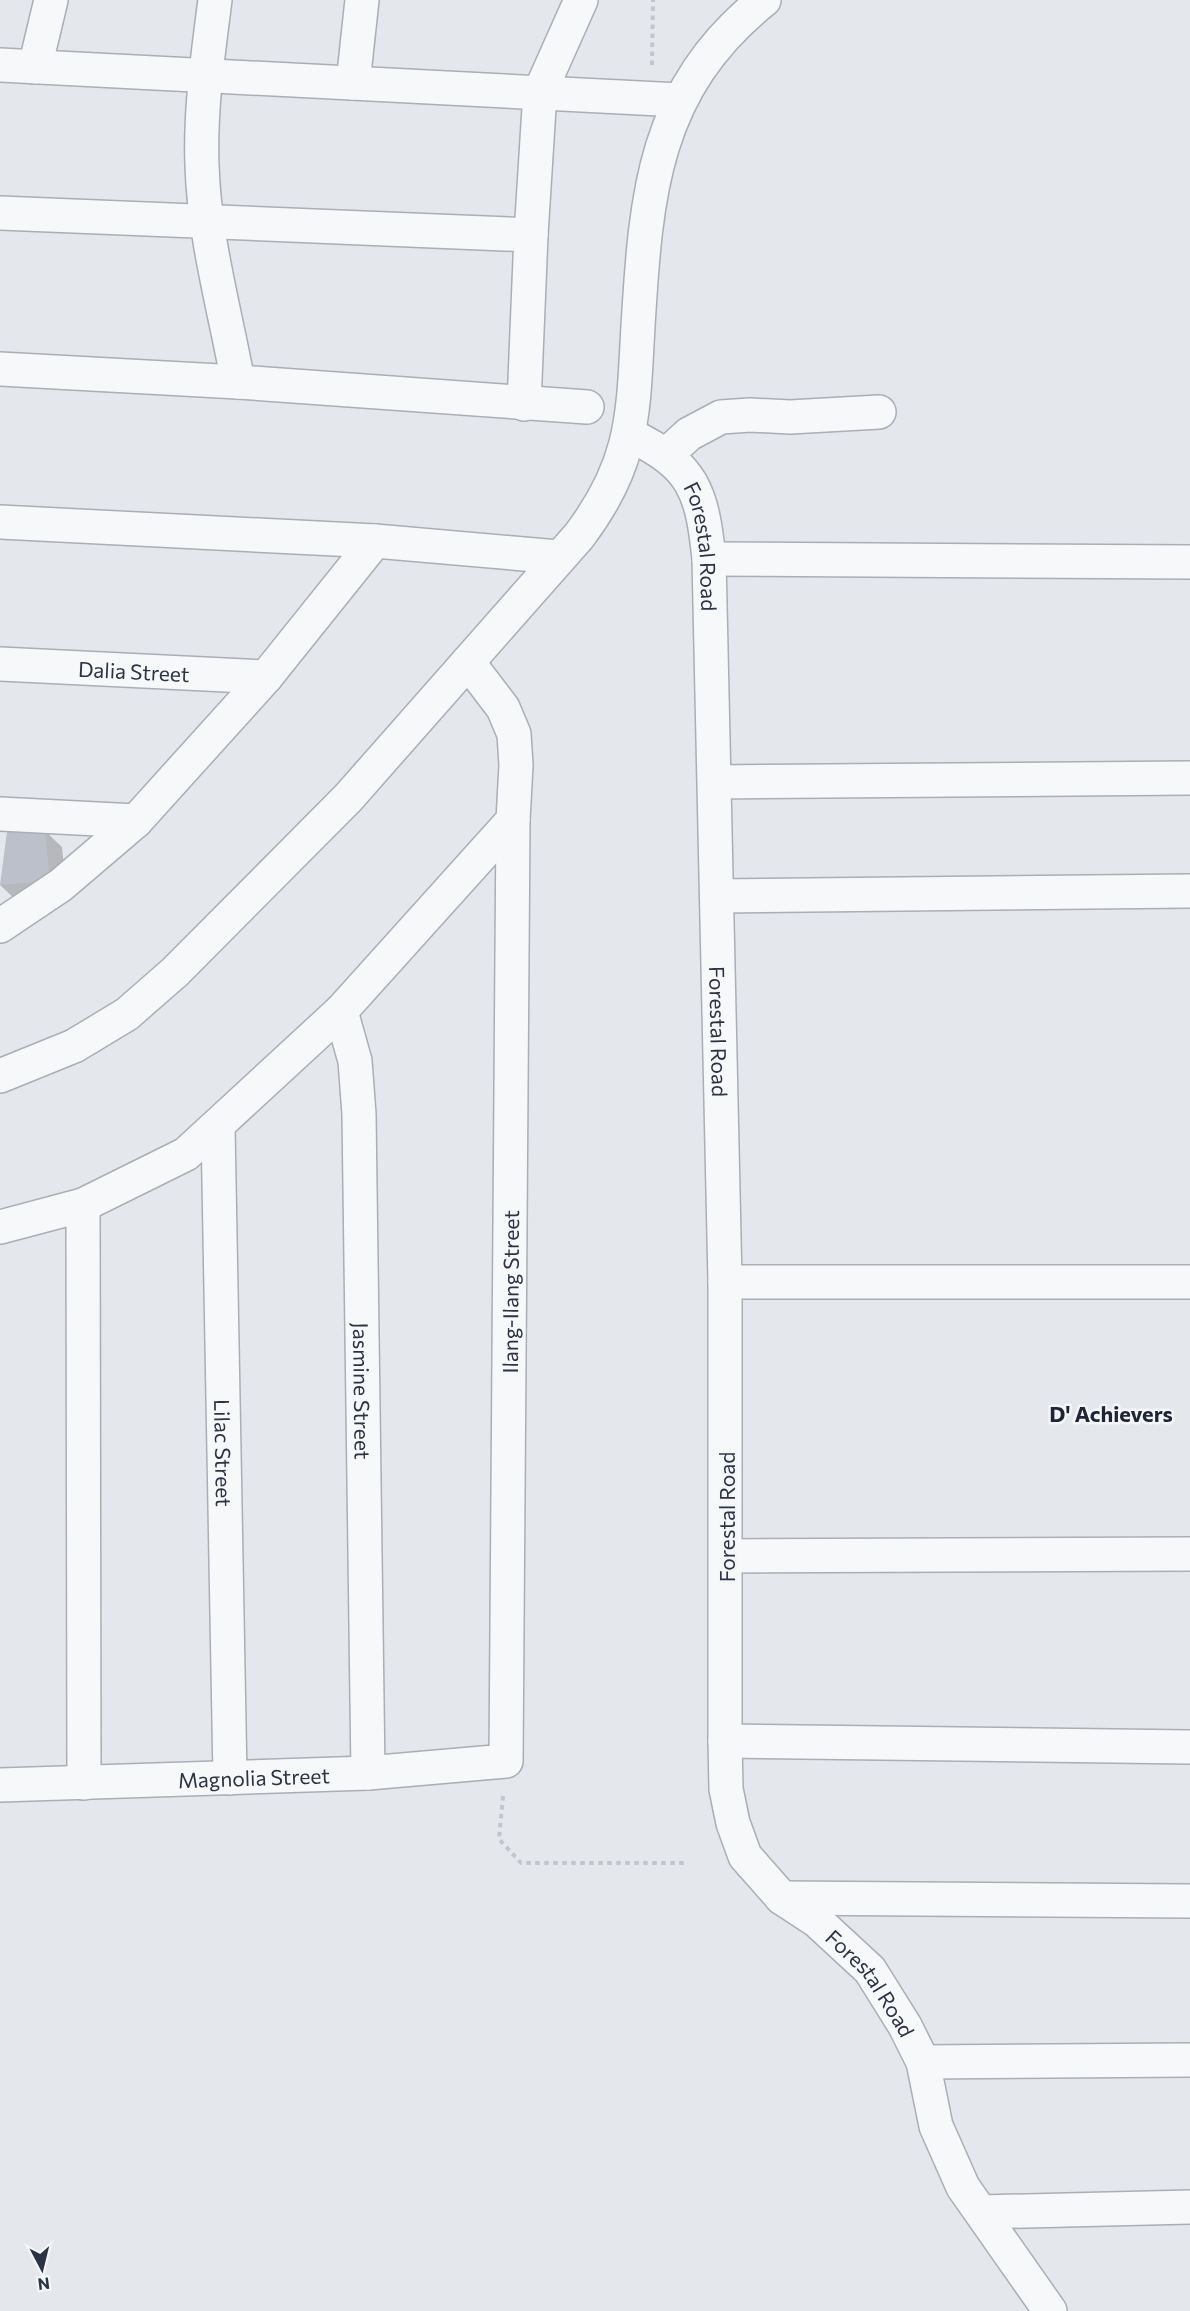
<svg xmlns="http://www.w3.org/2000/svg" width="1190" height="2311" font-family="Commissioner,sans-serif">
	<rect width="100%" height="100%" fill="#e4e7ec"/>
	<path fill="#0003" d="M44 830 62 847 67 898 18 902 0 885Z"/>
	<path fill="#bbc0ca" d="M8 824 45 828 50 881 0 885Z"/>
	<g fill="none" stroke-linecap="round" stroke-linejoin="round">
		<defs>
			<g id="minor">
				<path d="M215 0C208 54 200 110 202 165 204 237 225 311 238 382"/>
				<path d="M0 65 679 100"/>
				<path d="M35 67 51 0"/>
				<path d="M353 83 362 0"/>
				<path d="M0 213 531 235"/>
				<path d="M0 369 238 382 587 407"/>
				<path d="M524 404 531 235 540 92 581 0"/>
				<path id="s1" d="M630 435C694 466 702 491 709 559L725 1282V1741L726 1789 733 1823 745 1856 782 1898 817 1921 870 1970 905 2026 923 2062 936 2126 963 2187 1050 2311"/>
				<path d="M666 455 689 434 721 417 750 415 790 417 879 412"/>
				<path d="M0 522 375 541 558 557"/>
				<path d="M709 559 1190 562"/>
				<path id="s2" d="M0 664 266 677"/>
				<path d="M715 782 1190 778"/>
				<path d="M0 814 136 821"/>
				<path d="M717 896 1190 891"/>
				<path d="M0 926 61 885 136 821 266 677 375 541"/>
				<path id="s3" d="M341 1011 355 1061 359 1114 368 1773"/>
				<path id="s4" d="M218 1127 230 1778"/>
				<path d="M83 1205 84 1783"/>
				<path d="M0 1227 83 1205 186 1154 341 1011 513 820 516 765 514 734 503 708 468 662"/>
				<path d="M725 1282H1190"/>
				<path d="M726 1556 1190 1554"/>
				<path d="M725 1741 1190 1747"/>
				<path id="s5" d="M0 1785 368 1773 506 1761 513 820"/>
				<path d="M782 1898 1190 1901"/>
				<path d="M923 2062 1190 2060"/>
				<path d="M981 2212 1190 2207"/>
			</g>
			<path id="tertiary" d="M0 1076 74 1046 127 1014 175 972 348 798 579 536C635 462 633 414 638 326 646 194 653 89 764 0"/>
		</defs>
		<use href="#minor" stroke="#a9aeb7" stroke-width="36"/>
		<use href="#tertiary" stroke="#a9aeb7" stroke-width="36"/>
		<path stroke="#c2c5cb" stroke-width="4" stroke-dasharray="4.5 4.5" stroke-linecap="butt" d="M652 65 653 0
			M503 1796 499 1839 521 1863H685"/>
		<use href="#minor" stroke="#f7f8fa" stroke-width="33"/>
		<use href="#tertiary" stroke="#f7f8fa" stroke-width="33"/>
	</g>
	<g text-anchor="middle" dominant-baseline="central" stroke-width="5" stroke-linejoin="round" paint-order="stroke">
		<g font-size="21" fill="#2b3445" stroke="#f4f6f9">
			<text stroke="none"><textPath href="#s1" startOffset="144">Forestal Road</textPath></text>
			<text stroke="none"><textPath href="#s2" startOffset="134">Dalia Street</textPath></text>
			<text stroke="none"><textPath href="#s1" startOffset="630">Forestal Road</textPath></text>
			<text stroke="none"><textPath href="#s5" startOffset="976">Ilang-Ilang Street</textPath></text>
			<text stroke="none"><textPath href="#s3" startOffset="382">Jasmine Street</textPath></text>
			<text stroke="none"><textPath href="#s4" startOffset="326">Lilac Street</textPath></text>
			<text transform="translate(726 1517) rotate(-90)">Forestal Road</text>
			<text stroke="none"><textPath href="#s5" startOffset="254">Magnolia Street</textPath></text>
			<text stroke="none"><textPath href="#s1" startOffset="1638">Forestal Road</textPath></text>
		</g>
		<g font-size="22" font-weight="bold" fill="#1d2536" stroke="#f4f6f9">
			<text x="1111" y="1413">D' Achievers</text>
		</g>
	</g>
	<g transform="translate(42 2269) rotate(173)" stroke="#f4f6f9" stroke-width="4.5" paint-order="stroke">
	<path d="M0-4.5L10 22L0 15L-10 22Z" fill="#2b3445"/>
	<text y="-9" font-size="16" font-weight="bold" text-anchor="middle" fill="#2b3445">N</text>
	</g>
</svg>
